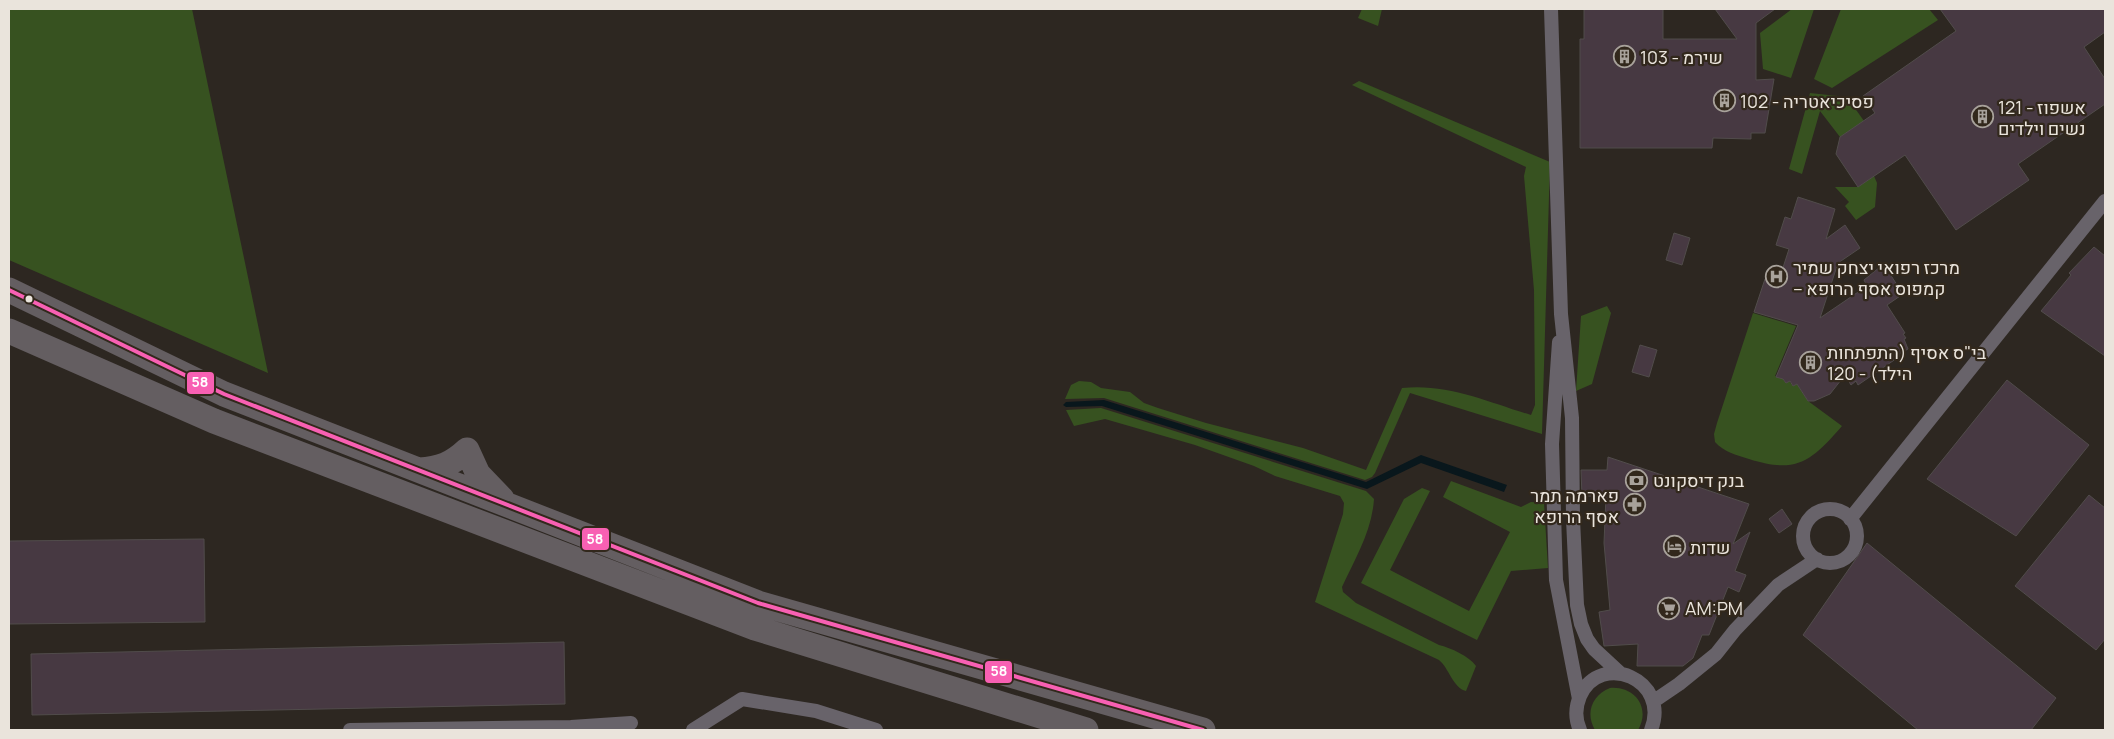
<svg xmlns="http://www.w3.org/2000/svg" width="2114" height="739" font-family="Manrope,Heebo,sans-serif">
	<rect width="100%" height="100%" fill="#2d2721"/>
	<path fill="#375220" d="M9 9H192L268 373 9 260Z
		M1362 9H1382L1378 26 1358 18Z
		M1792 9H1814L1791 78 1763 69 1760 33Z
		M1841 9H1929L1938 20 1832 88 1814 79Z
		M1359 81 1550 162 1542 434 1410 393 1375 473 1372 477 1365 480 1104 398 1065 399 1071 385 1079 381 1091 382 1101 388 1130 392 1144 403 1158 408 1206 423 1303 448 1366 470 1402 388C1447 383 1488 402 1531 415L1535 405 1534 290 1524 176 1526 167 1352 85Z
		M1810 93 1847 97 1864 121 1840 137 1820 111 1802 174 1789 169Z
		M1874 176 1877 183 1875 207 1856 220 1845 206 1849 202 1835 187H1858Z
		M1607 306 1611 313 1592 384 1576 391 1581 316Z
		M1753 313 1796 326 1775 376 1783 379 1786 383 1789 381 1793 386 1797 384 1808 401 1842 426C1811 462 1796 474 1749 459 1736 455 1724 452 1715 442L1714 434 1717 423Z
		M1101 408 1366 491 1374 499C1372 531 1355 559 1342 587L1343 592 1356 603 1439 645C1451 648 1469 656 1476 666L1466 691C1453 688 1449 668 1439 660L1315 602 1343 514 1344 503 1340 496 1275 476 1254 466 1195 445 1105 419 1074 426 1066 410Z
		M1451 481 1521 507 1531 502 1544 503 1548 568 1511 571 1477 640 1361 583 1404 499 1422 488 1430 491 1390 570 1469 611 1510 532 1443 497Z
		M1610 688C1635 686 1651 708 1638 730H1595C1585 713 1592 695 1610 688Z"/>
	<path fill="#09171c" d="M1104 400 1366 482 1421 455 1507 485 1504 492 1421 463 1367 489 1102 406 1066 407 1063 405 1066 402Z"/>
	<path fill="#473942" stroke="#514c4b" d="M1584 9H1663V39H1737L1715 9H1775L1756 23V80L1774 79 1765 133H1751V139L1713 138 1712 148H1580V39H1584Z
		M1940 9H2105V32L2084 47 2105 79V104L2018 164 2029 180 1956 230 1905 155 1858 187 1836 154 1840 137 1875 113 1863 96 1956 31Z
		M1798 197 1835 209 1826 239 1845 225 1860 248 1838 263 1820 318 1867 286 1864 280 1880 267 1882 270 1886 268 1903 294 1887 305 1905 333 1903 334 1906 338 1904 339 1908 349 1899 354 1900 356 1858 385 1856 381 1851 385 1845 375 1830 394 1814 401H1808L1797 384 1793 386 1790 381 1786 383 1783 379 1776 377 1798 325 1754 312 1765 279 1778 283 1789 249 1776 245 1785 217 1791 219Z
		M1674 233 1690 238 1682 265 1666 260Z
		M2094 247 2105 256V356L2041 311 2071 275 2069 273Z
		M1640 345 1657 350 1649 377 1632 372Z
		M2007 380 2089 445 2016 536 1927 479Z
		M1608 457 1749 504 1733 544 1750 532 1735 571 1746 575 1739 592 1728 587 1709 635H1702L1693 658 1683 666H1637L1638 644 1604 646 1599 612 1610 610 1604 543 1606 496H1582L1581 470H1607Z
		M2089 495 2105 508V639L2096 650 2015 586Z
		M1782 509 1792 524 1779 533 1769 519Z
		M204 539 205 622 9 624V541Z
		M1867 543 2056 698 2031 730H1918L1803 635Z
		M564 642 565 704 32 715 31 654Z"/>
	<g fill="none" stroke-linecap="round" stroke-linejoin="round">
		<path stroke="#68636a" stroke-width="14" d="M1551 9 1561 314 1572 418 1573 519 1577 605 1581 624 1587 639 1594 649 1621 674
			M1559 342 1552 444 1556 580 1579 699
			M1803 536a27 27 0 1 1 54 0a27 27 0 1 1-54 0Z
			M1850 519 2105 201
			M1654 701 1679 684 1716 654 1735 630 1778 585 1817 559
			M350 730 571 727 631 723
			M693 730 742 699 816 711 876 730
			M1580 730C1575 719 1575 708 1580 696 1601 650 1671 680 1651 730"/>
		<path stroke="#645e61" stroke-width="25" d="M9 290 224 394 758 603 1203 730
			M9 331 214 421 755 628 1086 730
			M419 470C440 469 452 464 467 450L478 474 502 499"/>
		<defs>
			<path id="bus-1" d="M9 290 224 394 758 603 1203 730"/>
		</defs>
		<use href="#bus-1" stroke="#32281c" stroke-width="8"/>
		<use href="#bus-1" stroke="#f860b3" stroke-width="4"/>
	</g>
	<defs>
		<symbol id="building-ring" viewBox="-11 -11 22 22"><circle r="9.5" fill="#32281c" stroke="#a8a29b" stroke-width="1.5"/><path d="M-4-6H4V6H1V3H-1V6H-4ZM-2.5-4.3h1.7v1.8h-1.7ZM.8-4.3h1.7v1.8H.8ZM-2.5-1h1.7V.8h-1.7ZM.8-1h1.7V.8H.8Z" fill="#a8a29b"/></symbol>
		<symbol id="hospital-ring" viewBox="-11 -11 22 22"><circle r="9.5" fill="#32281c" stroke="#a8a29b" stroke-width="1.5"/><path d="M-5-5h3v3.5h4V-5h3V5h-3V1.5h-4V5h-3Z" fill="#a8a29b"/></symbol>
		<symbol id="bank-ring" viewBox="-11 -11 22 22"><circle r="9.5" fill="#32281c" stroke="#a8a29b" stroke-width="1.5"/><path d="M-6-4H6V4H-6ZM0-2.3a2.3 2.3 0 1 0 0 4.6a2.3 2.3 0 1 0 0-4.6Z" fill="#a8a29b"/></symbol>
		<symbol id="pharmacy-ring" viewBox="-11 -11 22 22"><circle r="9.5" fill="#32281c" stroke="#a8a29b" stroke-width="1.5"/><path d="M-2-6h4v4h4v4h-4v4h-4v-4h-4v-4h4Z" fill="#a8a29b"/></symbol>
		<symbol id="hotel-ring" viewBox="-11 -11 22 22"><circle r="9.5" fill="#32281c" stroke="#a8a29b" stroke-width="1.5"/><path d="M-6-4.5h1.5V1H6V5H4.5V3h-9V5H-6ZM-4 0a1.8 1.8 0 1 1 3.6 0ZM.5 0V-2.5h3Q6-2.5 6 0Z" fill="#a8a29b"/></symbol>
		<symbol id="supermarket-ring" viewBox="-11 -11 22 22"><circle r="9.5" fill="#32281c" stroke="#a8a29b" stroke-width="1.5"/><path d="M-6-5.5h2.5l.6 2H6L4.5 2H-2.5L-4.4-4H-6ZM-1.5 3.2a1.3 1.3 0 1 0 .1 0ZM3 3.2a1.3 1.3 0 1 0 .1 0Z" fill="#a8a29b"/></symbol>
	</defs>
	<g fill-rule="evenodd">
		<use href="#building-ring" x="1612" y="44" width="25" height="25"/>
		<use href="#building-ring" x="1712" y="88" width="25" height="25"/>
		<use href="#building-ring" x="1970" y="104" width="25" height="25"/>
		<use href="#hospital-ring" x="1764" y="264" width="25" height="25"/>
		<use href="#building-ring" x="1798" y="350" width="25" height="25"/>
		<use href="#bank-ring" x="1624" y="468" width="25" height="25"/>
		<use href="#pharmacy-ring" x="1622" y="492" width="25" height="25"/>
		<use href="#hotel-ring" x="1662" y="534" width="25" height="25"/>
		<use href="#supermarket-ring" x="1656" y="596" width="25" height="25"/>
	</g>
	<circle fill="#eae4dc" stroke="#32281c" stroke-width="2" cx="29" cy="299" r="4.5"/>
	<g text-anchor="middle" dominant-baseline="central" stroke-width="4.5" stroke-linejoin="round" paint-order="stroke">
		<g font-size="18" fill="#eae4dc" stroke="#32281c" text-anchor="start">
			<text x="1640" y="57">103 - שירמ</text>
			<text x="1740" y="101">102 - פסיכיאטריה</text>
			<text x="1998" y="107">121 - אשפוז<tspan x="1998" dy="21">נשים וילדים</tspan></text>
			<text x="1793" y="267">מרכז רפואי יצחק שמיר<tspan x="1793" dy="21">– קמפוס אסף הרופא</tspan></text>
			<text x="1827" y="352">בי"ס אסיף (התפתחות<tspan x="1827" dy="21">הילד) - 120</tspan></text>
			<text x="1653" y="480">בנק דיסקונט</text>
			<text x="1619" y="495" text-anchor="end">פארמה תמר<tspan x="1619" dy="21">אסף הרופא</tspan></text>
			<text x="1690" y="547">שדות</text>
			<text x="1685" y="608">AM:PM</text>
		</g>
	</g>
	<g stroke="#32281c" stroke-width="2">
		<rect x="186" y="371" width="29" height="24" rx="5" fill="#f860b3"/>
		<rect x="581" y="527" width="29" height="24" rx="5" fill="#f860b3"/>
		<rect x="984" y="660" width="29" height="24" rx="5" fill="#f860b3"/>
	</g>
	<g font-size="14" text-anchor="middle" font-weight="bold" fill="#fff">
		<text x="200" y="387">58</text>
		<text x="595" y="544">58</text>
		<text x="999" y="676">58</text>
	</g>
	<rect width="2114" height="739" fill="none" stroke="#eae4dc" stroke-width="20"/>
</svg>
